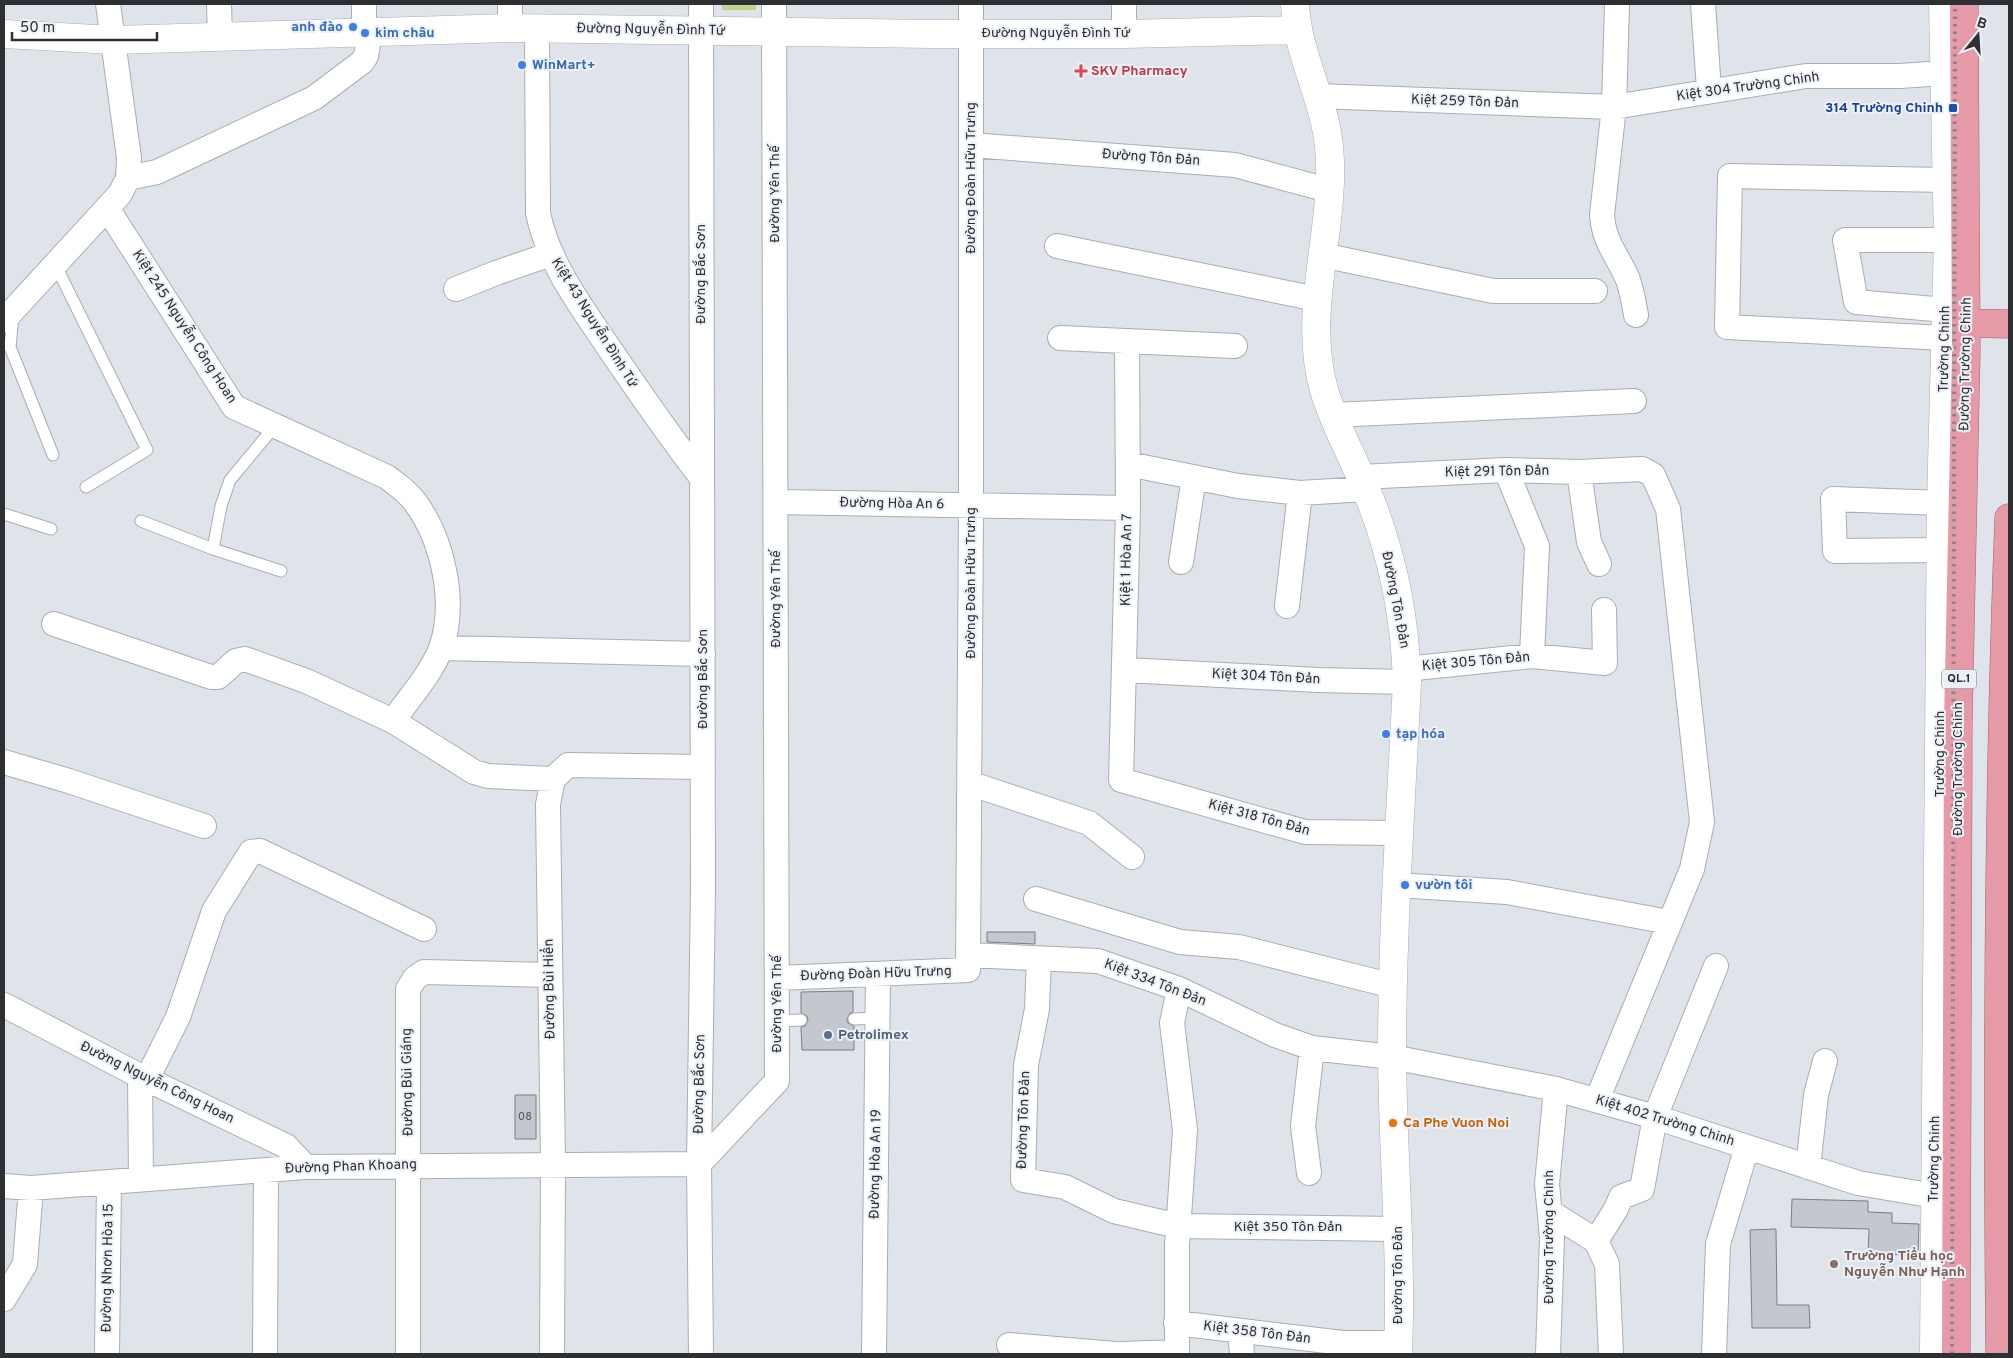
<svg xmlns="http://www.w3.org/2000/svg" width="2013" height="1358" font-family="Overpass,sans-serif">
	<rect width="100%" height="100%" fill="#dfe3ea"/>
	<path fill="#c5d28b" d="M722 4H756V10H722Z"/>
	<path fill="#c4c7ce" stroke="#7b7e84" d="M987 932H1035V944L987 942Z
		M853 991V1012L850 1013 847 1019 848 1023 854 1026V1050H802L801 1027 805 1026 808 1020 807 1016 801 1013V992Z
		M515 1095H536V1139H515Z
		M1792 1199 1868 1201V1212L1892 1213V1223L1919 1224 1918 1255 1868 1254 1869 1229 1791 1227Z
		M1776 1229 1777 1305H1809L1810 1328H1752L1750 1230Z"/>
	<g fill="none" stroke-linecap="round" stroke-linejoin="round">
		<defs>
			<path id="service" d="M55 264 147 450 86 487
				M13 316 10 347 53 455
				M4 514 51 529
				M141 521 213 549 281 571
				M213 549 221 506 230 480 275 426
				M854 1019 878 1018
				M777 1021 801 1020"/>
			<path id="minor" d="M219 4 220 37
				M364 4V33
				M510 4V28
				M701 4 703 889 699 1164 701 1354
				M1124 4V34
				M1617 4 1614 107 1602 215C1604 244 1618 255 1628 280 1632 291 1634 304 1636 315
				M1703 4 1709 90
				M537 28 538 213C548 263 581 306 609 348 639 392 669 436 702 478
				M1317 96 1614 107 1806 76H1900L1943 73
				M971 145 1235 165 1328 190
				M128 178 157 172 314 98 362 62 366 56 370 32
				M107 208 234 407 387 477C397 485 407 491 415 502 443 540 457 602 441 648 431 674 409 698 393 721
				M1057 246 1317 299
				M1322 255 1493 291H1595
				M456 289 496 273 551 254
				M1945 310 1856 302 1845 240H1948
				M4 320 120 194 128 178 129 158 108 4
				M1060 338 1235 346
				M1945 338 1727 327 1730 176 1947 180
				M1127 341 1128 508 1121 780 1305 832 1399 833
				M1334 415 1634 401
				M1128 464 1238 486 1300 493 1366 489
				M1506 470 1537 546 1532 656
				M1579 472 1589 542 1599 564
				M1360 477 1506 470 1579 472 1642 469 1653 475 1668 509 1702 822 1692 869 1597 1100
				M776 502 1128 508
				M1941 550 1835 551 1833 499 1941 503
				M1181 562 1194 477
				M1287 606 1300 493
				M54 624 211 677H218L236 661 245 659 306 681 393 721 474 772 488 776 553 779
				M441 648 703 654
				M1406 669 1532 656 1605 663 1604 610
				M1125 670 1318 680 1407 682
				M4 762 69 781 204 826
				M969 783 1089 823 1132 857
				M1397 885 1507 892 1669 922
				M1036 899 1180 942 1239 947 1393 986
				M968 955 1098 961 1179 989 1275 1035 1312 1048 1392 1057 1556 1089 1655 1117 1858 1183 1935 1196
				M1039 959 1037 1009 1026 1065 1023 1180 1065 1187 1114 1211 1178 1226 1398 1229
				M777 978 968 970 971 506V4
				M4 1005 140 1076 286 1146 306 1167
				M140 1076 141 1178
				M147 1079 178 1017 214 911 251 852 260 851 424 929
				M699 1164 777 1081 774 4
				M1808 1167 1816 1095 1825 1061
				M1309 1173 1303 1126 1312 1048
				M4 1186 31 1188 306 1167 699 1164
				M1550 1212 1596 1241 1607 1264 1611 1354
				M1596 1241 1616 1209 1621 1197 1642 1189 1655 1117 1716 966
				M4 1299 25 1264 31 1188
				M1176 1323 1343 1343H1398
				M1240 1331 1242 1354
				M1009 1345 1115 1354
				M107 1354 109 1182
				M265 1354 266 1171
				M408 1354V989L415 978 424 972 549 975
				M552 1354 553 1164 548 804 553 779 568 765 703 767
				M874 1354 878 974
				M1122 1354 1177 1352
				M1177 1354V1245L1185 1130 1172 1023 1179 989
				M1548 1354 1552 1238 1547 1184 1556 1089
				M1714 1354 1718 1244 1747 1147"/>
			<path id="tertiary" d="M1295 4C1297 53 1324 98 1329 146 1337 227 1301 309 1324 390 1334 424 1352 455 1365 487 1391 548 1405 616 1407 682 1401 806 1392 931 1392 1056 1393 1155 1402 1255 1398 1354
				M4 34 114 40 510 28 932 34H1124L1298 30
				M1934 1354 1941 503 1948 240 1943 4"/>
			<path id="trunk" d="M1966 323 2009 324
				M1956 1354 1958 723 1966 350 1964 4
				M2000 1354C1997 1075 1998 797 2009 518"/>
		</defs>
		<use href="#service" stroke="#aaadb4" stroke-width="13"/>
		<use href="#minor" stroke="#aaadb4" stroke-width="26"/>
		<use href="#tertiary" stroke="#aaadb4" stroke-width="29"/>
		<use href="#trunk" stroke="#a26470" stroke-width="29"/>
		<use href="#service" stroke="#fff" stroke-width="11"/>
		<use href="#minor" stroke="#fff" stroke-width="24"/>
		<use href="#tertiary" stroke="#fff" stroke-width="28"/>
		<use href="#trunk" stroke="#e69aa7" stroke-width="28"/>
		<path stroke="#84868b" stroke-width="4" stroke-dasharray="2.5 5" stroke-linecap="butt" d="M1952 1354 1955 4"/>
	</g>
	<g fill="#3f7fe0" stroke="#ecf0f7" stroke-width="2">
		<circle cx="353" cy="27" r="5"/>
		<circle cx="365" cy="33" r="5"/>
		<circle cx="522" cy="65" r="5"/>
		<circle cx="1386" cy="734" r="5"/>
		<circle cx="1405" cy="885" r="5"/>
	</g>
	<path fill="#e0444e" stroke="#ecf0f7" stroke-width="2" d="M1078.5 63.5h5v5h5v5h-5v5h-5v-5h-5v-5h5z"/>
	<rect fill="#1a4fb4" stroke="#ecf0f7" stroke-width="2" x="1948" y="103" width="10" height="10" rx="2.5"/>
	<circle fill="#5c6f8a" stroke="#ecf0f7" stroke-width="2" cx="828" cy="1035" r="5"/>
	<circle fill="#e8710a" stroke="#ecf0f7" stroke-width="2" cx="1393" cy="1123" r="5"/>
	<circle fill="#8d6e63" stroke="#ecf0f7" stroke-width="2" cx="1834" cy="1264" r="5"/>
	<g text-anchor="middle" dominant-baseline="central" stroke-width="4" stroke-linejoin="round" paint-order="stroke">
		<g font-size="11" fill="#545559">
			<text x="525" y="1117">08</text>
		</g>
		<rect fill="#ecf0f7" stroke="#67696d" stroke-width="1" x="1941.5" y="669.5" width="35" height="19" rx="4"/>
		<g font-size="12" font-weight="bold" fill="#2e2f32">
			<text x="1959" y="679">QL.1</text>
		</g>
		<g font-size="14" font-weight="bold" fill="#366cbe" stroke="#ecf0f7" text-anchor="start">
			<text x="343" y="27" text-anchor="end">anh đào</text>
			<text x="375" y="33">kim châu</text>
			<text x="532" y="65">WinMart+</text>
			<text x="1396" y="734">tạp hóa</text>
			<text x="1415" y="885">vườn tôi</text>
		</g>
		<g font-size="14" fill="#2e2f32" stroke="#ecf0f7">
			<text transform="translate(651 30) rotate(1)">Đường Nguyễn Đình Tứ</text>
			<text x="1056" y="33">Đường Nguyễn Đình Tứ</text>
			<text transform="translate(1748 87) rotate(-8)">Kiệt 304 Trường Chinh</text>
			<text transform="translate(1465 102) rotate(2)">Kiệt 259 Tôn Đản</text>
			<text transform="translate(1151 158) rotate(4)">Đường Tôn Đản</text>
			<text transform="translate(971 178) rotate(-90)">Đường Đoàn Hữu Trưng</text>
			<text transform="translate(775 194) rotate(-90)">Đường Yên Thế</text>
			<text transform="translate(701 274) rotate(-90)">Đường Bắc Sơn</text>
			<text transform="translate(594 323) rotate(58)">Kiệt 43 Nguyễn Đình Tứ</text>
			<text transform="translate(184 327) rotate(57)">Kiệt 245 Nguyễn Công Hoan</text>
			<text transform="translate(1945 349) rotate(-89)">Trường Chinh</text>
			<text transform="translate(1966 364) rotate(-89)">Đường Trường Chinh</text>
			<text transform="translate(1497 472) rotate(-1)">Kiệt 291 Tôn Đản</text>
			<text transform="translate(892 504) rotate(1)">Đường Hòa An 6</text>
			<text transform="translate(1127 560) rotate(-89)">Kiệt 1 Hòa An 7</text>
			<text transform="translate(971 583) rotate(-90)">Đường Đoàn Hữu Trưng</text>
			<text transform="translate(776 599) rotate(-90)">Đường Yên Thế</text>
			<text transform="translate(1395 600) rotate(79)">Đường Tôn Đản</text>
			<text transform="translate(1476 662) rotate(-5)">Kiệt 305 Tôn Đản</text>
			<text transform="translate(1266 677) rotate(3)">Kiệt 304 Tôn Đản</text>
			<text transform="translate(703 679) rotate(-90)">Đường Bắc Sơn</text>
			<text transform="translate(1940 754) rotate(-90)">Trường Chinh</text>
			<text transform="translate(1958 769) rotate(-90)">Đường Trường Chinh</text>
			<text transform="translate(1259 818) rotate(15)">Kiệt 318 Tôn Đản</text>
			<text transform="translate(876 974) rotate(-2)">Đường Đoàn Hữu Trưng</text>
			<text transform="translate(1155 983) rotate(21)">Kiệt 334 Tôn Đản</text>
			<text transform="translate(550 989) rotate(-91)">Đường Bùi Hiển</text>
			<text transform="translate(777 1004) rotate(-90)">Đường Yên Thế</text>
			<text transform="translate(408 1082) rotate(-91)">Đường Bùi Giáng</text>
			<text transform="translate(157 1083) rotate(26)">Đường Nguyễn Công Hoan</text>
			<text transform="translate(700 1084) rotate(-89)">Đường Bắc Sơn</text>
			<text transform="translate(1024 1120) rotate(-88)">Đường Tôn Đản</text>
			<text transform="translate(1665 1121) rotate(17)">Kiệt 402 Trường Chinh</text>
			<text transform="translate(1935 1159) rotate(-89)">Trường Chinh</text>
			<text transform="translate(876 1164) rotate(-89)">Đường Hòa An 19</text>
			<text transform="translate(351 1167) rotate(-2)">Đường Phan Khoang</text>
			<text x="1288" y="1227">Kiệt 350 Tôn Đản</text>
			<text transform="translate(1549 1237) rotate(-90)">Đường Trường Chinh</text>
			<text transform="translate(108 1268) rotate(-89)">Đường Nhơn Hòa 15</text>
			<text transform="translate(1398 1275) rotate(-90)">Đường Tôn Đản</text>
			<text transform="translate(1257 1333) rotate(7)">Kiệt 358 Tôn Đản</text>
		</g>
		<g font-size="14" font-weight="bold" fill="#be3a42" stroke="#ecf0f7" text-anchor="start">
			<text x="1091" y="71">SKV Pharmacy</text>
		</g>
		<g font-size="14" font-weight="bold" fill="#164399" stroke="#ecf0f7" text-anchor="end">
			<text x="1943" y="108">314 Trường Chinh</text>
		</g>
		<g font-size="14" font-weight="bold" fill="#4e5e75" stroke="#ecf0f7" text-anchor="start">
			<text x="838" y="1035">Petrolimex</text>
		</g>
		<g font-size="14" font-weight="bold" fill="#c56008" stroke="#ecf0f7" text-anchor="start">
			<text x="1403" y="1123">Ca Phe Vuon Noi</text>
		</g>
		<g font-size="14" font-weight="bold" fill="#785e54" stroke="#ecf0f7" text-anchor="start">
			<text x="1844" y="1256">Trường Tiểu học<tspan x="1844" dy="16">Nguyễn Như Hạnh</tspan></text>
		</g>
	</g>
	<rect width="2013" height="1358" fill="none" stroke="#2e2f32" stroke-width="10"/>
	<g transform="translate(1978 35) rotate(18)" stroke="#ecf0f7" stroke-width="4" paint-order="stroke">
	<path d="M0-4L9 19L0 12L-9 19Z" fill="#2e2f32"/>
	<text y="-8" font-size="14" font-weight="bold" text-anchor="middle" fill="#2e2f32">B</text>
	</g>
	<path d="M12 32v8h145v-8" fill="none" stroke="#2e2f32" stroke-width="2.5"/>
	<text x="20" y="32" font-size="15" fill="#2e2f32" stroke="#ecf0f7" stroke-width="4" paint-order="stroke">50 m</text>
</svg>
